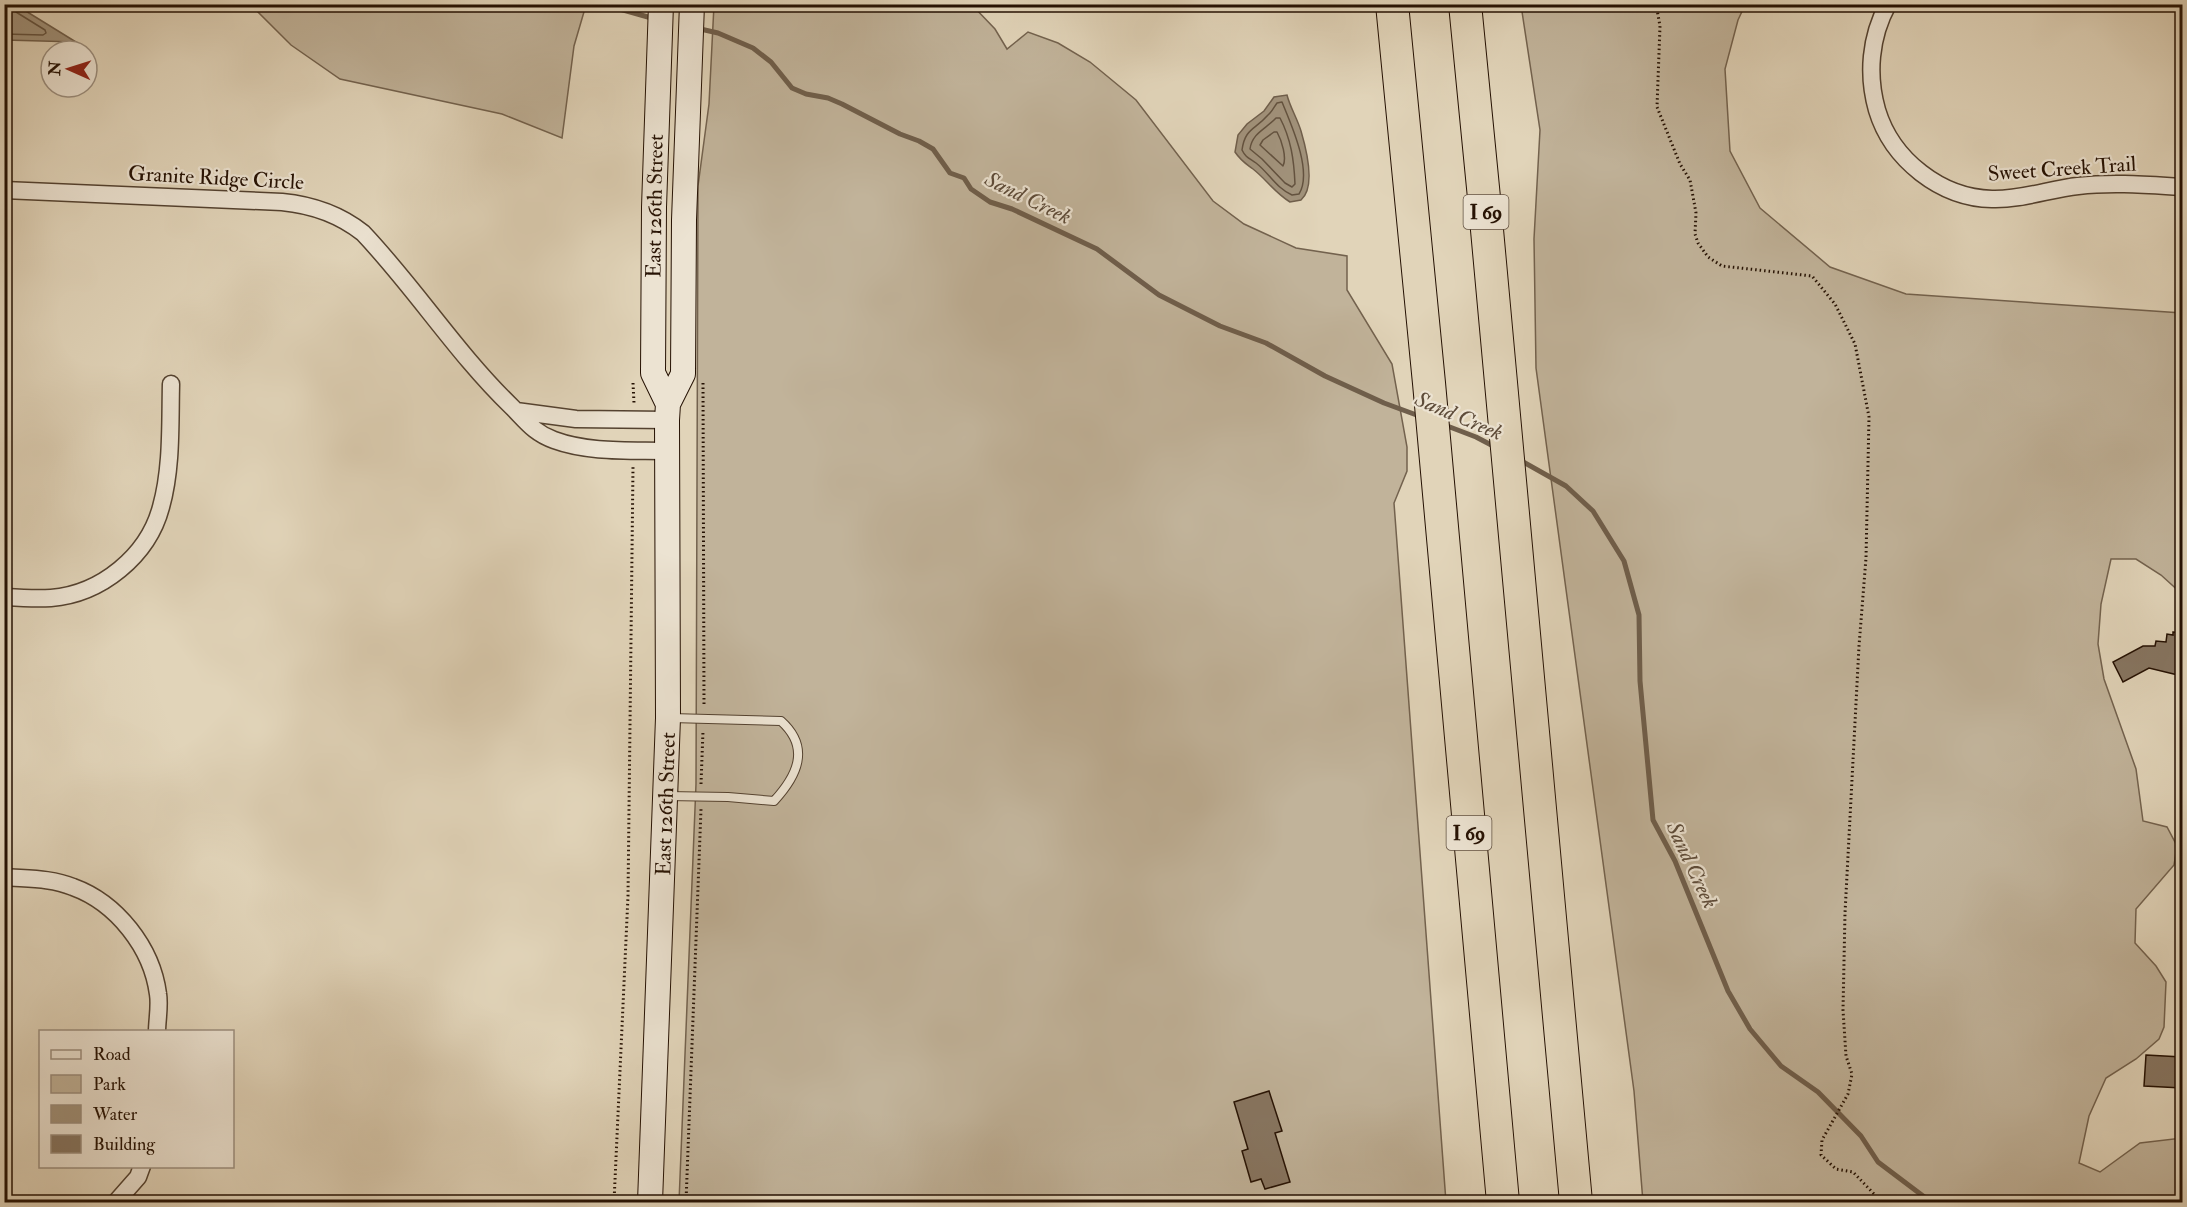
<svg xmlns="http://www.w3.org/2000/svg" width="2187" height="1207" font-family="'IM FELL Double Pica',serif">
	<rect width="100%" height="100%" fill="#e1d4b9"/>
	<filter id="stains"><feTurbulence type="fractalNoise" baseFrequency=".00333" numOctaves="4"/><feColorMatrix values="0 0 0 0 .2 0 0 0 0 .09 0 0 0 0 .02 0 0 0 .5 -.17"/></filter>
	<radialGradient id="worn" r=".72"><stop offset=".6" stop-color="#630" stop-opacity="0"/><stop offset="1" stop-color="#630" stop-opacity=".3"/></radialGradient>
	<path fill="#c1b39a" stroke="#73624e" stroke-width="1.5" d="M255 5H586L574 46 562 138 502 114 340 79 291 45 257 11Z
		M714 5H972L995 29 1007 49 1028 32 1058 43 1090 62 1136 100 1213 201 1244 224 1296 248 1347 256V290L1392 364 1407 447V471L1394 503 1446 1202H679L696 784 698 186 709 104Z
		M1521 5H1745L1738 20 1725 69 1730 151 1760 208 1830 267 1906 294 2182 313V594L2161 575 2136 559H2111L2101 604 2098 644 2104 679 2136 769 2143 821 2167 827 2177 846 2174 865 2136 909 2135 943 2156 966 2166 982 2164 1027 2159 1039 2136 1059 2106 1078 2089 1116 2079 1163 2100 1172 2140 1143 2182 1138V1202H1643L1634 1091 1536 368 1534 239 1540 130Z"/>
	<path fill="#a1927b" stroke="#6f5e4b" stroke-width="1.5" d="M16 5 76 42 5 40V5Z
		M1287 95C1290 107 1297 118 1301 131 1306 148 1316 187 1301 200L1290 202C1274 192 1267 180 1253 169 1245 163 1241 161 1235 152L1238 135 1247 124 1264 111 1274 97Z"/>
	<g fill="none" stroke-linecap="round" stroke-linejoin="round">
		<path stroke="#63523f" stroke-width="1.5" d="M4 34 43 35 46 33 45 30 16 12 13 4
			M1282 102C1291 124 1313 172 1299 194L1292 195C1276 188 1269 173 1256 163 1249 158 1246 158 1242 150 1245 128 1255 130 1268 115 1272 112 1274 107 1277 103Z
			M1276 118H1280C1291 139 1294 160 1295 184L1292 187 1285 183 1262 159 1250 149C1252 133 1266 129 1276 118Z
			M1274 132H1277C1282 141 1287 158 1283 166L1260 145 1263 140Z"/>
		<path stroke="#6f5e4b" stroke-width="5" d="M602 4 655 19
			M696 28 718 33 753 48 771 62 792 88 806 94 828 98 842 104 900 134 919 141 933 149 950 173 964 178 971 189 990 202 1012 209 1097 249 1159 295 1220 326 1266 343 1325 376 1384 403 1422 417
			M1442 424 1476 437 1497 448
			M1518 459 1566 486 1593 511 1624 561 1639 615 1640 681 1653 820 1675 861 1728 991 1750 1029 1781 1066 1818 1092 1861 1136 1878 1162 1931 1202"/>
	</g>
	<path fill="#877662" stroke="#251103" stroke-width="1.5" d="M2173 632 2182 633V676L2149 668 2123 682 2113 662 2143 646H2155L2156 641 2166 642 2167 634 2173 635Z
		M2146 1055 2182 1057V1088L2144 1086Z
		M1269 1091 1282 1131 1275 1133 1290 1182 1265 1189 1261 1179 1251 1182 1242 1151 1248 1149 1234 1102Z"/>
	<g fill="none" stroke-linecap="round" stroke-linejoin="round">
		<defs>
			<path id="service" d="M667 796 728 797 774 801C797 776 811 748 781 721L671 718"/>
			<path id="minor" d="M1888 4C1870 37 1867 75 1877 110 1892 160 1941 198 1992 199 2021 200 2050 189 2078 186 2113 182 2148 185 2182 187
				M4 190 282 202C313 205 339 214 363 233 416 289 457 354 512 407 526 421 534 433 554 440 589 453 631 450 668 451
				M516 411 576 419 667 420
				M4 597C20 598 35 599 51 598 101 594 148 556 161 507 172 468 170 424 171 384
				M4 877C28 879 51 878 73 887 117 903 152 948 158 994 160 1006 157 1020 157 1032
				M116 1202 138 1177 142 1166"/>
			<path id="secondary" d="M661 4 654 207 653 373 668 404
				M650 1202 668 718 667 420 668 404 683 374 684 220 692 4"/>
			<path id="motorway" d="M1392 4 1429 383 1503 1202
				M1465 4 1485 208 1576 1202"/>
		</defs>
		<use href="#service" stroke="#544230" stroke-width="10"/>
		<use href="#minor" stroke="#544230" stroke-width="19"/>
		<use href="#secondary" stroke="#251103" stroke-width="26"/>
		<use href="#motorway" stroke="#251103" stroke-width="34"/>
		<path stroke="#251103" stroke-width="3" stroke-dasharray="1.5 3" stroke-linecap="butt" d="M1656 4 1660 26 1657 107 1680 164 1690 180 1696 213 1695 234 1698 243 1708 257 1722 266 1812 276 1835 304 1855 344 1869 417 1866 558 1859 646 1845 913 1843 1010 1846 1056 1852 1074 1848 1094 1822 1140 1821 1155 1836 1169 1853 1172 1877 1197 1885 1202
			M633 383 634 403
			M703 383 704 706
			M701 784 703 731
			M614 1202 628 896 633 467
			M686 1202 701 809"/>
		<use href="#service" stroke="#ece3d2" stroke-width="8"/>
		<use href="#minor" stroke="#ece3d2" stroke-width="16"/>
		<use href="#secondary" stroke="#ece3d2" stroke-width="24"/>
		<use href="#motorway" stroke="#e1d4b9" stroke-width="32"/>
	</g>
	<g text-anchor="middle" dominant-baseline="central" stroke-width="4.5" stroke-linejoin="round" paint-order="stroke">
		<g fill="#ece3d2" stroke="#615041" stroke-width="1.5">
			<rect x="1463.5" y="195" width="45" height="34" rx="4.5"/>
			<rect x="1446.5" y="816" width="45" height="34" rx="4.5"/>
		</g>
		<g font-size="20" font-weight="bold" fill="#251103">
			<text x="1486" y="212">I 69</text>
			<text x="1469" y="833">I 69</text>
		</g>
		<g font-size="21" fill="#251103" stroke="#ece3d2">
			<text transform="translate(2062 169) rotate(-4)">Sweet Creek Trail</text>
			<text transform="translate(216 178) rotate(3)">Granite Ridge Circle</text>
			<text transform="translate(655 206) rotate(-89)">East 126th Street</text>
			<text transform="translate(666 804) rotate(-88)">East 126th Street</text>
		</g>
		<g font-size="22" font-style="italic" fill="#5d4b39" stroke="#ece3d2">
			<text transform="translate(1028 198) rotate(26)">Sand Creek</text>
			<text transform="translate(1459 416) rotate(23)">Sand Creek</text>
			<text transform="translate(1692 865) rotate(65)">Sand Creek</text>
		</g>
	</g>
	<rect width="2187" height="1207" fill="none" stroke="#e1d4b9" stroke-width="24"/>
	<rect x="6" y="6" width="2175" height="1195" fill="none" stroke="#251103" stroke-width="3"/>
	<rect x="12" y="12" width="2163" height="1183" fill="none" stroke="#251103" stroke-width="1.5"/>
	<rect x="39" y="1030" width="195" height="138" fill="#ece3d2" stroke="#9c8f7f" stroke-width="1.5"/>
	<rect x="51" y="1050" width="30" height="9" fill="#ece3d2" stroke="#9c8f7f" stroke-width="1.5"/>
	<text x="93" y="1060" font-size="18" fill="#251103">Road</text>
	<rect x="51" y="1075" width="30" height="18" fill="#c1b39a" stroke="#9c8f7f" stroke-width="1.5"/>
	<text x="93" y="1090" font-size="18" fill="#251103">Park</text>
	<rect x="51" y="1105" width="30" height="18" fill="#a1927b" stroke="#9c8f7f" stroke-width="1.5"/>
	<text x="93" y="1120" font-size="18" fill="#251103">Water</text>
	<rect x="51" y="1135" width="30" height="18" fill="#877662" stroke="#9c8f7f" stroke-width="1.5"/>
	<text x="93" y="1150" font-size="18" fill="#251103">Building</text>
	<g transform="translate(69 69) rotate(273)"><circle r="28" fill="#ece3d2" stroke="#9c8f7f" stroke-width="1.5"/>
	<path d="M0-4.5L10 22L0 15L-10 22Z" fill="#8f2418"/>
	<text y="-9" font-size="16" font-weight="bold" text-anchor="middle" fill="#251103">N</text>
	</g>
	<rect width="100%" height="100%" filter="url(#stains)"/>
	<rect width="100%" height="100%" fill="url(#worn)"/>
</svg>
